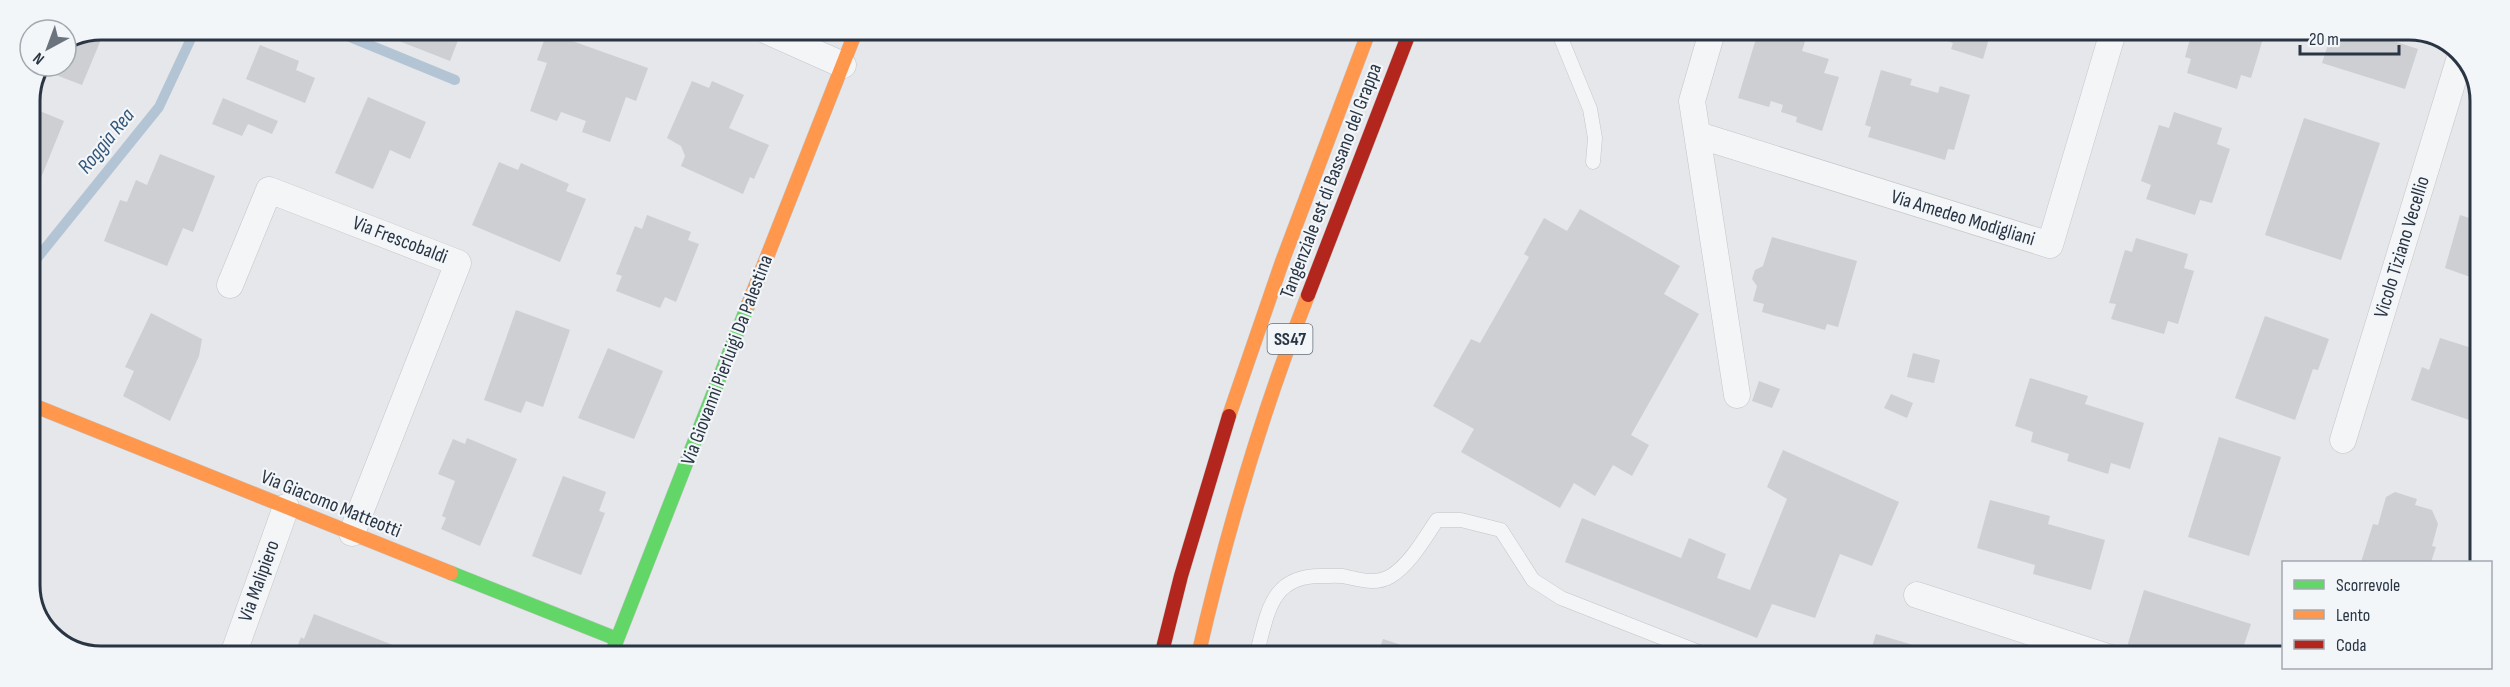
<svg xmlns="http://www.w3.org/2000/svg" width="2510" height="687" font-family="'Sofia Sans Condensed',sans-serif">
	<rect width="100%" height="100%" fill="#e5e7ea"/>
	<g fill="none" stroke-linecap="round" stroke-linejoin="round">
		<path stroke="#b3c5d5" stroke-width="10" d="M333 30 455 80
			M30 267 159 107 195 30"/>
	</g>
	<path fill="#cdcfd2" d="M101 30H105L82 85 43 70 45 66H66V44Z
		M371 30H462L450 61Z
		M547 32 648 68 636 101 626 97 610 142 582 132 586 121 561 112 557 121 530 111 547 63 537 60Z
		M1758 32 1771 36 1772 32H1808L1802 51 1829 59 1824 73 1839 77 1822 131 1796 122 1797 117 1781 112 1783 105 1771 101 1769 107 1738 98Z
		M1898 32H1991L1983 59 1951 49 1953 43 1928 35 1926 41Z
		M2192 32H2265L2251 78 2241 75 2237 89 2187 73 2191 59 2185 57Z
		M2332 32H2379L2378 36 2418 49 2405 89 2322 63Z
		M260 45 299 61 296 70 315 78 305 103 246 79Z
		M1881 70 1912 79 1910 85 1938 93 1940 86 1970 95 1954 150 1948 149 1945 160 1868 137 1871 127 1865 125Z
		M692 81 709 88 712 81 744 95 729 128 769 145 754 179 750 177 743 194 681 166 685 156 681 146 667 138Z
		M368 97 426 122 410 159 390 150 373 189 335 173Z
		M223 98 278 121 272 134 248 124 242 136 212 124Z
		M30 107 64 121 30 205Z
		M2174 112 2222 128 2217 144 2230 149 2212 203 2200 200 2195 215 2146 199 2151 185 2141 181 2159 125 2169 128Z
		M2304 118 2380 143 2341 260 2265 235Z
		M160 154 215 176 193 232 183 228 167 266 104 241 120 200 127 202 136 180 147 185Z
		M499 162 518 170 521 163 569 184 566 191 586 199 560 262 472 225Z
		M1580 209 1680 266 1664 294 1699 314 1631 435 1649 445 1632 476 1613 465 1595 496 1574 483 1560 508 1461 452 1474 429 1433 406 1471 339 1480 343 1529 257 1524 254 1544 218 1567 231Z
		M647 215 691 232 688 240 699 244 676 302 665 297 660 308 616 291 622 276 616 274 635 226 642 229Z
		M2460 215 2479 221V280L2445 268Z
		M1772 237 1857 261 1838 327 1827 324 1825 330 1762 312 1764 304 1753 301 1757 286 1752 279 1755 270 1763 266Z
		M2136 238 2188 254 2184 268 2194 271 2178 324 2168 321 2164 334 2111 319 2116 304 2109 303 2125 250 2132 252Z
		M516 310 570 330 543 407 526 401 521 413 484 400Z
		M151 313 202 339 199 356 170 421 123 396 134 371 125 367Z
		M2265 316 2329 339 2318 370 2313 369 2295 420 2235 398Z
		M2440 338 2475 349 2474 354 2479 356 2478 423 2411 400 2422 367 2429 370Z
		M608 348 663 371 634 439 578 418Z
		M1913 353 1940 360 1934 383 1907 377Z
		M2030 378 2088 396 2085 404 2144 423 2130 469 2111 463 2108 474 2067 461 2069 454 2031 442 2033 432 2015 426Z
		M1759 381 1780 389 1772 408 1752 401Z
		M1891 394 1913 403 1907 418 1884 408Z
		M2219 437 2281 457 2249 556 2188 537Z
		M467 438 517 459 480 546 441 529 446 518 442 516 455 481 438 474 453 439 465 444Z
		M1783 450 1899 502 1872 566 1840 554 1815 618 1772 604 1757 638 1565 562 1582 518 1681 558 1689 538 1726 554 1717 578 1750 590 1787 499 1767 487Z
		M563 476 606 492 599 511 605 513 581 575 532 556Z
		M2395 492 2417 499 2415 505 2432 510 2438 524 2432 546 2436 547 2431 562H2361L2373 524 2378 525 2386 497Z
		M1990 500 2050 516 2048 524 2105 540 2091 590 2033 574 2035 565 1977 548Z
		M2144 590 2251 624 2240 657H2146L2126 650Z
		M314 614 398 647 395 655H294L301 637 304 639Z
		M1876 634 1944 654 1946 648 1970 657 1869 656Z
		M1383 639 1435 656H1377Z"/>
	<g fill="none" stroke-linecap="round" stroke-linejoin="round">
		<defs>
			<path id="lane" d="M1558 31 1590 109 1595 138 1593 162
				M1256 656C1268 613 1270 574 1324 576 1331 576 1340 575 1347 577 1362 580 1376 585 1391 576 1411 563 1424 539 1437 520H1461L1501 530 1533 580 1561 598 1709 656"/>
			<path id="street" d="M767 31 843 65
				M1712 32 1692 101 1737 395
				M1698 135 2050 245 2113 32
				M230 285 269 190 458 263 352 533
				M2343 440 2461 54
				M1917 595 2108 657
				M233 655 286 507"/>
			<path id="fast" d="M451 573 617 639
				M611 655 748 305"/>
			<path id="slow" d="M748 305 856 31
				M30 404 451 573
				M1229 416 1282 262 1369 31
				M1198 656C1226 534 1262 412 1308 295"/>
			<path id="jam" d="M1308 295 1410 31
				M1161 656 1181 576 1229 416"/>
		</defs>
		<use href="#lane" stroke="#c3c5c8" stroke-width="15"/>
		<use href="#street" stroke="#c3c5c8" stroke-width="27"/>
		<use href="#fast" stroke="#c3c5c8" stroke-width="15"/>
		<use href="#slow" stroke="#c3c5c8" stroke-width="15"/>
		<use href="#jam" stroke="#c3c5c8" stroke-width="15"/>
		<use href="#lane" stroke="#f4f5f7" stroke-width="14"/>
		<use href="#street" stroke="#f4f5f7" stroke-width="26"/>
		<use href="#fast" stroke="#63d668" stroke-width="14"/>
		<use href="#slow" stroke="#ff974d" stroke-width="14"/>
		<use href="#jam" stroke="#b3261e" stroke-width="14"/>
	</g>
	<g text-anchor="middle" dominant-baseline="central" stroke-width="4.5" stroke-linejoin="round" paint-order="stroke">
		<rect fill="#f3f6f9" stroke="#666f7a" stroke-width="1.5" x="1267.5" y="324" width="45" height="30" rx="4.5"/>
		<g font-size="18" font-weight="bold" fill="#2a3544">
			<text x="1290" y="339">SS47</text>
		</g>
		<g font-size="20" fill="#2a3544" stroke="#f3f6f9">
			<text transform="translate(1331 181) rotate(-69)">Tangenziale est di Bassano del Grappa</text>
			<text transform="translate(1963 218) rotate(17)">Via Amedeo Modigliani</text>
			<text transform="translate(400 240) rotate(21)">Via Frescobaldi</text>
			<text transform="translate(2402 247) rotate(-73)">Vicolo Tiziano Vecellio</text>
			<text transform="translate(727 360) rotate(-69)">Via Giovanni Pierluigi Da Palestina</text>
			<text transform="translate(331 504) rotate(22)">Via Giacomo Matteotti</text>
			<text transform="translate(259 581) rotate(-70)">Via Malipiero</text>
		</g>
		<g font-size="21" font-style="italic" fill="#335679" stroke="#f3f6f9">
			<text transform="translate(106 141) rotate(-51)">Roggia Rea</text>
		</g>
	</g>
	<path d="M0 0H2510V687H0ZM101 40H2409A61 61 0 0 1 2470 101V585A61 61 0 0 1 2409 646H101A61 61 0 0 1 40 585V101A61 61 0 0 1 101 40Z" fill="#f3f6f9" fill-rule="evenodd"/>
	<path fill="none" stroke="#2a3544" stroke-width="3" d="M101 40H2409A61 61 0 0 1 2470 101V585A61 61 0 0 1 2409 646H101A61 61 0 0 1 40 585V101A61 61 0 0 1 101 40Z"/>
	<rect x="2282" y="561" width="210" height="108" fill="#f3f6f9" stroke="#a3a9b1" stroke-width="1.5"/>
	<rect x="2294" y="580" width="30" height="9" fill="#63d668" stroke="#a3a9b1" stroke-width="1.5"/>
	<text x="2336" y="591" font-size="18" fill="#2a3544">Scorrevole</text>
	<rect x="2294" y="610" width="30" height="9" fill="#ff974d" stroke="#a3a9b1" stroke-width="1.5"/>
	<text x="2336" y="621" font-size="18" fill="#2a3544">Lento</text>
	<rect x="2294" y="640" width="30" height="9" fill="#b3261e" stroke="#a3a9b1" stroke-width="1.5"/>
	<text x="2336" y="651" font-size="18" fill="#2a3544">Coda</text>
	<g transform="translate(48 48) rotate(221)"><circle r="28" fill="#f3f6f9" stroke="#a3a9b1" stroke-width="1.5"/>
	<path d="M0-4.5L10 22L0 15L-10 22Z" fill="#6b737e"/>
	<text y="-9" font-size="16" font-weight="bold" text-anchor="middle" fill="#2a3544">N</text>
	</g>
	<path d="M2300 45v9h99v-9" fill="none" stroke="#2a3544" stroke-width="3"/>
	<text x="2309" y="45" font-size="18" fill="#2a3544" stroke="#f3f6f9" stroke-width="4.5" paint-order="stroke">20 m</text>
</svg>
